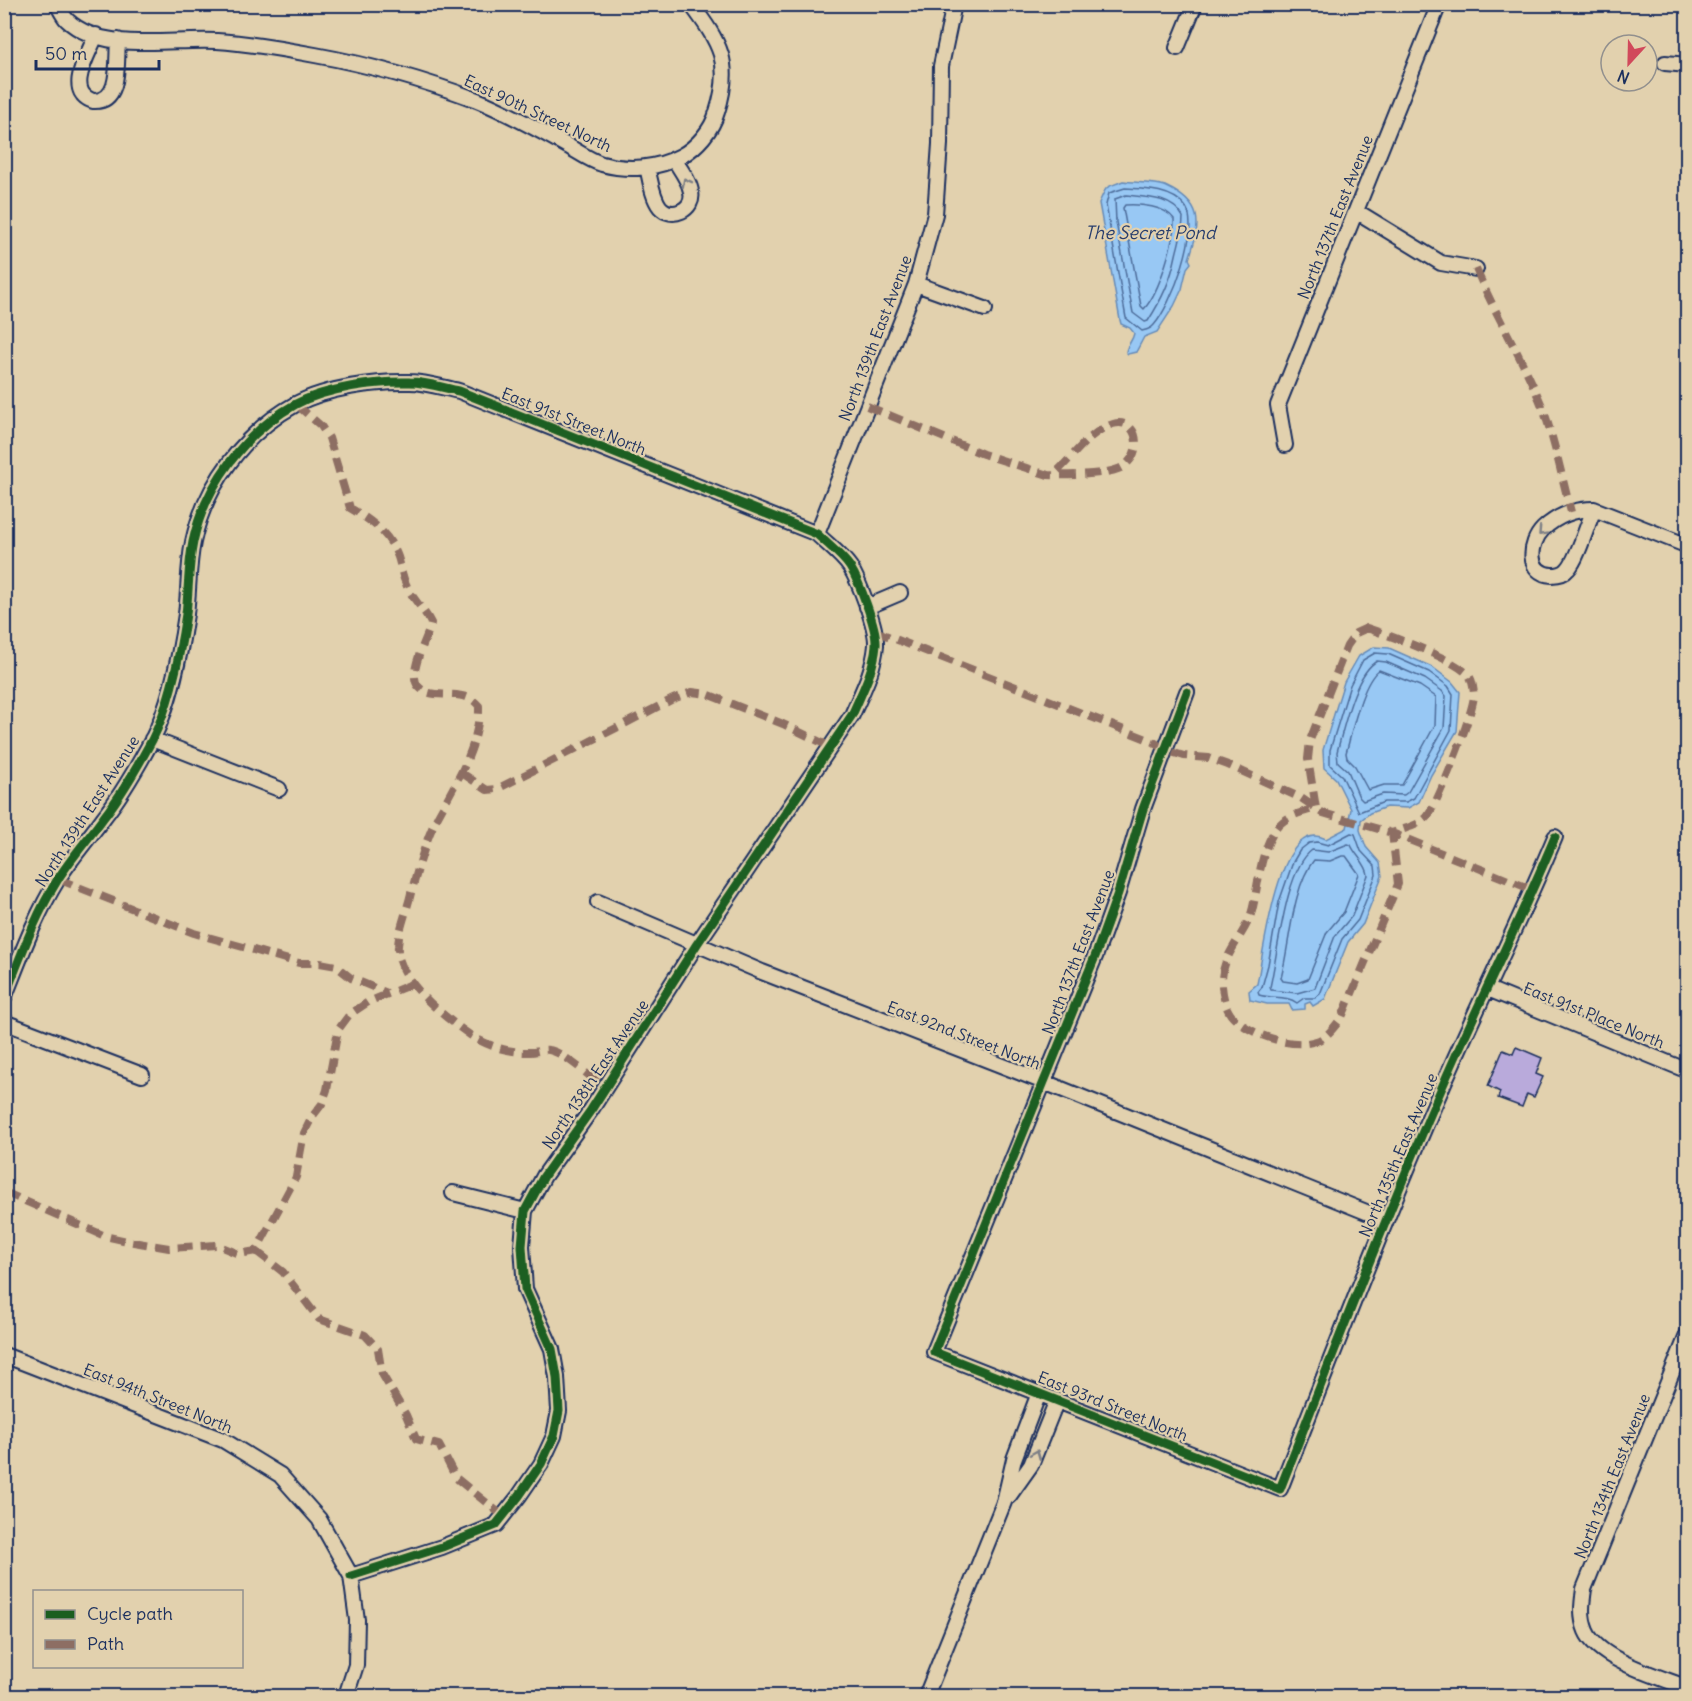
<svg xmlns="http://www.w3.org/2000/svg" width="1692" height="1701" font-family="Delius,sans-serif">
	<rect width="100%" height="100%" fill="#e2d1ae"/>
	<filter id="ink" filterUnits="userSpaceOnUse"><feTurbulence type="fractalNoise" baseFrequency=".0167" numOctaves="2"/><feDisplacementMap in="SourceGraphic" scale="12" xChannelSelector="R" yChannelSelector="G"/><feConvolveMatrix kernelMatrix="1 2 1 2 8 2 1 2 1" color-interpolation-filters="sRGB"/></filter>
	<g filter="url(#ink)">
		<path fill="#98c8f4" stroke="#668bb8" stroke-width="1.5" d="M1123 181C1135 183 1155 182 1165 186 1204 204 1201 223 1189 259L1191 263 1187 268 1182 289 1174 306 1157 332 1144 337 1136 352 1128 354 1126 352C1127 344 1133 341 1134 333L1130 328 1121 324 1120 320 1099 203C1108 183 1104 189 1123 181Z
			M1374 647 1389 648 1432 667 1452 682 1460 692 1457 731 1431 775 1419 802 1408 808 1386 807 1370 813 1361 820 1360 830 1366 847 1380 863 1382 876 1363 924 1348 942 1325 999 1313 1006 1310 1002 1305 1004V1009L1292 1010 1289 1004H1267L1250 1000 1249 991 1257 984C1263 958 1278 813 1326 839L1347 828 1351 809 1336 779 1324 768 1323 750 1344 682 1359 656Z"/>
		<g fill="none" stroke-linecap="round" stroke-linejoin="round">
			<path stroke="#4d6c9a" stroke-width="1.5" d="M1125 188C1144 189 1171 189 1185 206 1202 227 1171 306 1154 325 1151 329 1146 330 1142 331L1126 318 1106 205 1109 193Z
				M1126 195C1145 197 1173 197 1183 217 1183 231 1179 242 1176 255 1171 280 1162 299 1148 321L1145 322 1133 313 1116 222 1115 199Z
				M1125 205C1140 204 1165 206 1174 219 1175 241 1159 293 1144 309L1141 306 1123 208Z
				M1375 653 1388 654 1429 672 1448 686 1453 694 1451 730 1414 798 1406 802H1384L1359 812 1342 776 1330 765V750L1350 685 1363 660Z
				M1377 661 1386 662 1425 679 1442 691 1446 696 1444 728 1408 792 1404 795 1383 794 1363 801 1359 797 1348 771 1338 762 1337 752C1344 727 1355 673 1377 661Z
				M1379 670 1420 686 1436 697 1435 725 1402 785H1384L1368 790 1355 766 1347 758 1346 753C1352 732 1362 682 1379 670Z
				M1351 833 1355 834 1361 851 1375 866 1376 875 1358 920 1342 939 1320 994 1315 998H1304L1297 1003C1287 995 1272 999 1259 995L1258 992 1262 987 1268 965 1279 902 1293 862 1300 850 1309 843 1317 842 1328 845Z
				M1348 844 1351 845C1355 855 1367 864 1368 875L1352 916 1335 936 1315 988 1297 993 1271 990 1270 987C1278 954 1285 870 1312 850L1328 852Z
				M1342 856H1346L1359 874 1344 912 1327 932 1308 979 1297 983 1283 981 1281 978C1290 944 1292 887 1314 860L1330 861Z"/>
		</g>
		<path fill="#b9aadb" stroke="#1b2f5e" stroke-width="1.5" d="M1516 1047 1542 1058 1536 1074 1543 1077 1534 1097 1527 1094 1522 1107 1498 1098 1500 1092 1488 1086 1503 1050 1513 1054Z"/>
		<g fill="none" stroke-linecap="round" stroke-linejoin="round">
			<defs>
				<path id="minor" d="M57 4C60 9 63 16 67 20 103 54 171 38 217 41 250 43 283 49 315 55 370 65 424 80 477 100 507 112 537 129 566 145 577 151 589 160 602 164 628 171 657 169 681 156 697 147 712 130 717 112 733 63 720 43 691 4
					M96 35C89 54 64 91 93 101 122 103 116 60 118 40
					M1177 48 1195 4
					M1665 63 1688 65
					M647 167C650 178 652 197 660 207 671 220 695 210 691 192 690 182 680 169 674 159
					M1356 211 1441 263 1476 269
					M916 284 985 309
					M1285 445 1278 405 1439 4
					M1594 509C1588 523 1577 560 1568 569 1564 574 1558 575 1552 575 1526 574 1529 543 1543 529 1557 516 1575 509 1594 509L1688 546
					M817 534 916 284 935 214 940 144 941 66 954 4
					M867 607 900 593
					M1187 692 1143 809 1118 893 1096 954 934 1352 1280 1489C1333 1354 1385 1218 1443 1085 1479 1002 1520 921 1555 837
					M152 739 279 789
					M598 902 762 972 1044 1082 1386 1220
					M1488 989 1688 1071
					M4 998C20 958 35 916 58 879 72 857 89 838 104 817 122 794 138 766 152 740 171 703 180 655 186 614 189 589 188 566 193 542 205 485 245 432 296 404 326 388 376 381 410 382 426 382 444 388 459 391L817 534C827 544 842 555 850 567 859 581 877 628 876 645 874 670 862 692 852 715L697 944 591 1110 544 1176 525 1211 522 1246 525 1289 552 1349 557 1377 559 1411 554 1436 541 1464 519 1496 496 1525 442 1547 351 1576
					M4 1022 142 1075
					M453 1193 525 1211
					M1688 1333 1584 1589C1582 1603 1580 1617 1586 1631 1598 1660 1660 1677 1688 1688
					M4 1355 223 1440 280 1475 319 1519 351 1576 357 1620 356 1665 346 1696
					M1009 1496 1031 1465 1057 1400
					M926 1696 1004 1502 1014 1459 1039 1393"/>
			</defs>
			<use href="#minor" stroke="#1b2f5e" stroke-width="18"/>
			<use href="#minor" stroke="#e2d1ae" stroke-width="14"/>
			<path stroke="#8d6e63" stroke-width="8" stroke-dasharray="15 8" stroke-linecap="butt" d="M1476 269C1496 316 1523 359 1542 406 1554 438 1562 478 1571 512
				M296 404 321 426 329 438 350 508C372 521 389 533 398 557 401 566 402 576 406 584 412 599 424 609 431 623 428 638 407 672 418 686 432 703 463 685 479 706 480 745 457 780 440 812 426 837 419 866 411 893 407 911 399 929 398 946 395 979 446 1018 470 1035 488 1046 509 1053 531 1052 536 1052 543 1049 549 1050 564 1052 592 1079 605 1088
				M867 406 983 454 1048 475C1065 476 1102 475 1118 469 1145 459 1140 416 1113 424 1088 432 1072 459 1053 475
				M1367 628C1390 636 1457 659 1470 677 1472 681 1474 690 1474 695 1474 711 1437 807 1426 818 1417 826 1403 829 1392 833L1398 884 1342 1017C1335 1026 1327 1038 1316 1041 1293 1049 1252 1035 1235 1019 1226 1012 1223 997 1222 986 1220 955 1244 938 1252 911 1259 884 1260 847 1279 825 1288 815 1304 812 1316 808L1308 759 1310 740 1347 646 1356 633Z
				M875 631 1154 742 1165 750 1184 756 1209 758 1228 765 1301 798 1323 813 1392 833 1533 890
				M462 773 487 790 497 789 673 699 692 692 707 694 783 724 831 747
				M58 879 194 933 299 963H320L336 966 351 978 387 993
				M4 1192 105 1236 127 1241 169 1248 217 1245 239 1254 256 1251 296 1177 304 1133 312 1117 322 1104 327 1090 338 1030 349 1015 368 1002 412 984
				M256 1251 283 1272 319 1319 365 1335 378 1349 382 1374 406 1415 416 1439 439 1445 456 1478 503 1516"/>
			<defs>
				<path id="cycleway" d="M1187 692 1143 809 1118 893 1096 954 934 1352 1280 1489C1333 1354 1385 1218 1443 1085 1479 1002 1520 921 1555 837
					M4 998C20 958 35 916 58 879 72 857 89 838 104 817 122 794 138 766 152 740 171 703 180 655 186 614 189 589 188 566 193 542 205 485 245 432 296 404 326 388 376 381 410 382 426 382 444 388 459 391L817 534C827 544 842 555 850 567 859 581 877 628 876 645 874 670 862 692 852 715L697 944 591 1110 544 1176 525 1211 522 1246 525 1289 552 1349 557 1377 559 1411 554 1436 541 1464 519 1496 496 1525 442 1547 351 1576"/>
			</defs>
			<use href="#cycleway" stroke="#e2d1ae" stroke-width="13"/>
			<use href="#cycleway" stroke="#1b5e20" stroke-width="9"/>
		</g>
		<defs><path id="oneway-chevron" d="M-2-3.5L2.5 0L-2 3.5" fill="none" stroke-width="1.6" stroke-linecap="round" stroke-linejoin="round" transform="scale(1.5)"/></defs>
		<g stroke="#7e8086">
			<use href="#oneway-chevron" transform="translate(686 182) rotate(-118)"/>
			<use href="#oneway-chevron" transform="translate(1542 532) rotate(133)"/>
			<use href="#oneway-chevron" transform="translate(1036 1454) rotate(-68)"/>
		</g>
	</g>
	<g text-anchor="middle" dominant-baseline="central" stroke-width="4.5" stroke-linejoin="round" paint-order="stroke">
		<g font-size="16" fill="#1b2f5e" stroke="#e2d1ae">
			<text transform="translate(538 113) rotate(25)">East 90th Street North</text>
			<text transform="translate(1335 217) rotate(-68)">North 137th East Avenue</text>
			<text transform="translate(875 338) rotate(-69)">North 139th East Avenue</text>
			<text transform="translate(574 421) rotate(22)">East 91st Street North</text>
			<text transform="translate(87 811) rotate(-57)">North 139th East Avenue</text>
			<text transform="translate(1078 952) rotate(-69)">North 137th East Avenue</text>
			<text transform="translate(1594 1015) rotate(22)">East 91st Place North</text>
			<text transform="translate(964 1035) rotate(21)">East 92nd Street North</text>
			<text transform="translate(595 1074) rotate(-56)">North 138th East Avenue</text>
			<text transform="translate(1398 1155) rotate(-67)">North 135th East Avenue</text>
			<text transform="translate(158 1398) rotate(22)">East 94th Street North</text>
			<text transform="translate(1113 1406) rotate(22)">East 93rd Street North</text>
			<text transform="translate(1612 1476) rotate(-68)">North 134th East Avenue</text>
		</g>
		<g font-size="18" font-style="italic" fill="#283e6d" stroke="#e2d1ae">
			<text x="1150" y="232">The Secret Pond</text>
		</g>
	</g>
	<rect width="1692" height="1701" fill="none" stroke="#e2d1ae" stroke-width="24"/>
	<rect x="12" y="12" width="1668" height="1677" fill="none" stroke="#1b2f5e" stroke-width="2" filter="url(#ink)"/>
	<rect x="33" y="1590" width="210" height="78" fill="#e2d1ae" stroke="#92908e" stroke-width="1.5"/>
	<rect x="45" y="1610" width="30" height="9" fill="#1b5e20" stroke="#92908e" stroke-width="1.5"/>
	<text x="87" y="1620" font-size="18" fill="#1b2f5e">Cycle path</text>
	<rect x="45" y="1640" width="30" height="9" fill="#8d6e63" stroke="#92908e" stroke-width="1.5"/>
	<text x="87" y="1650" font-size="18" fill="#1b2f5e">Path</text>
	<g transform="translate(1629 63) rotate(202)"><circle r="28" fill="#e2d1ae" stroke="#92908e" stroke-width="1.5"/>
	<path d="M0-4.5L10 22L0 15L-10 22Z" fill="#d1495b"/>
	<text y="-9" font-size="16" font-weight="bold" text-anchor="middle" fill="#1b2f5e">N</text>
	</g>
	<path d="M36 60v9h123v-9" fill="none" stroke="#1b2f5e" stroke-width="3"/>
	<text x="45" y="60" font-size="18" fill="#1b2f5e" stroke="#e2d1ae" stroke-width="4.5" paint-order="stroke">50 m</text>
</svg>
